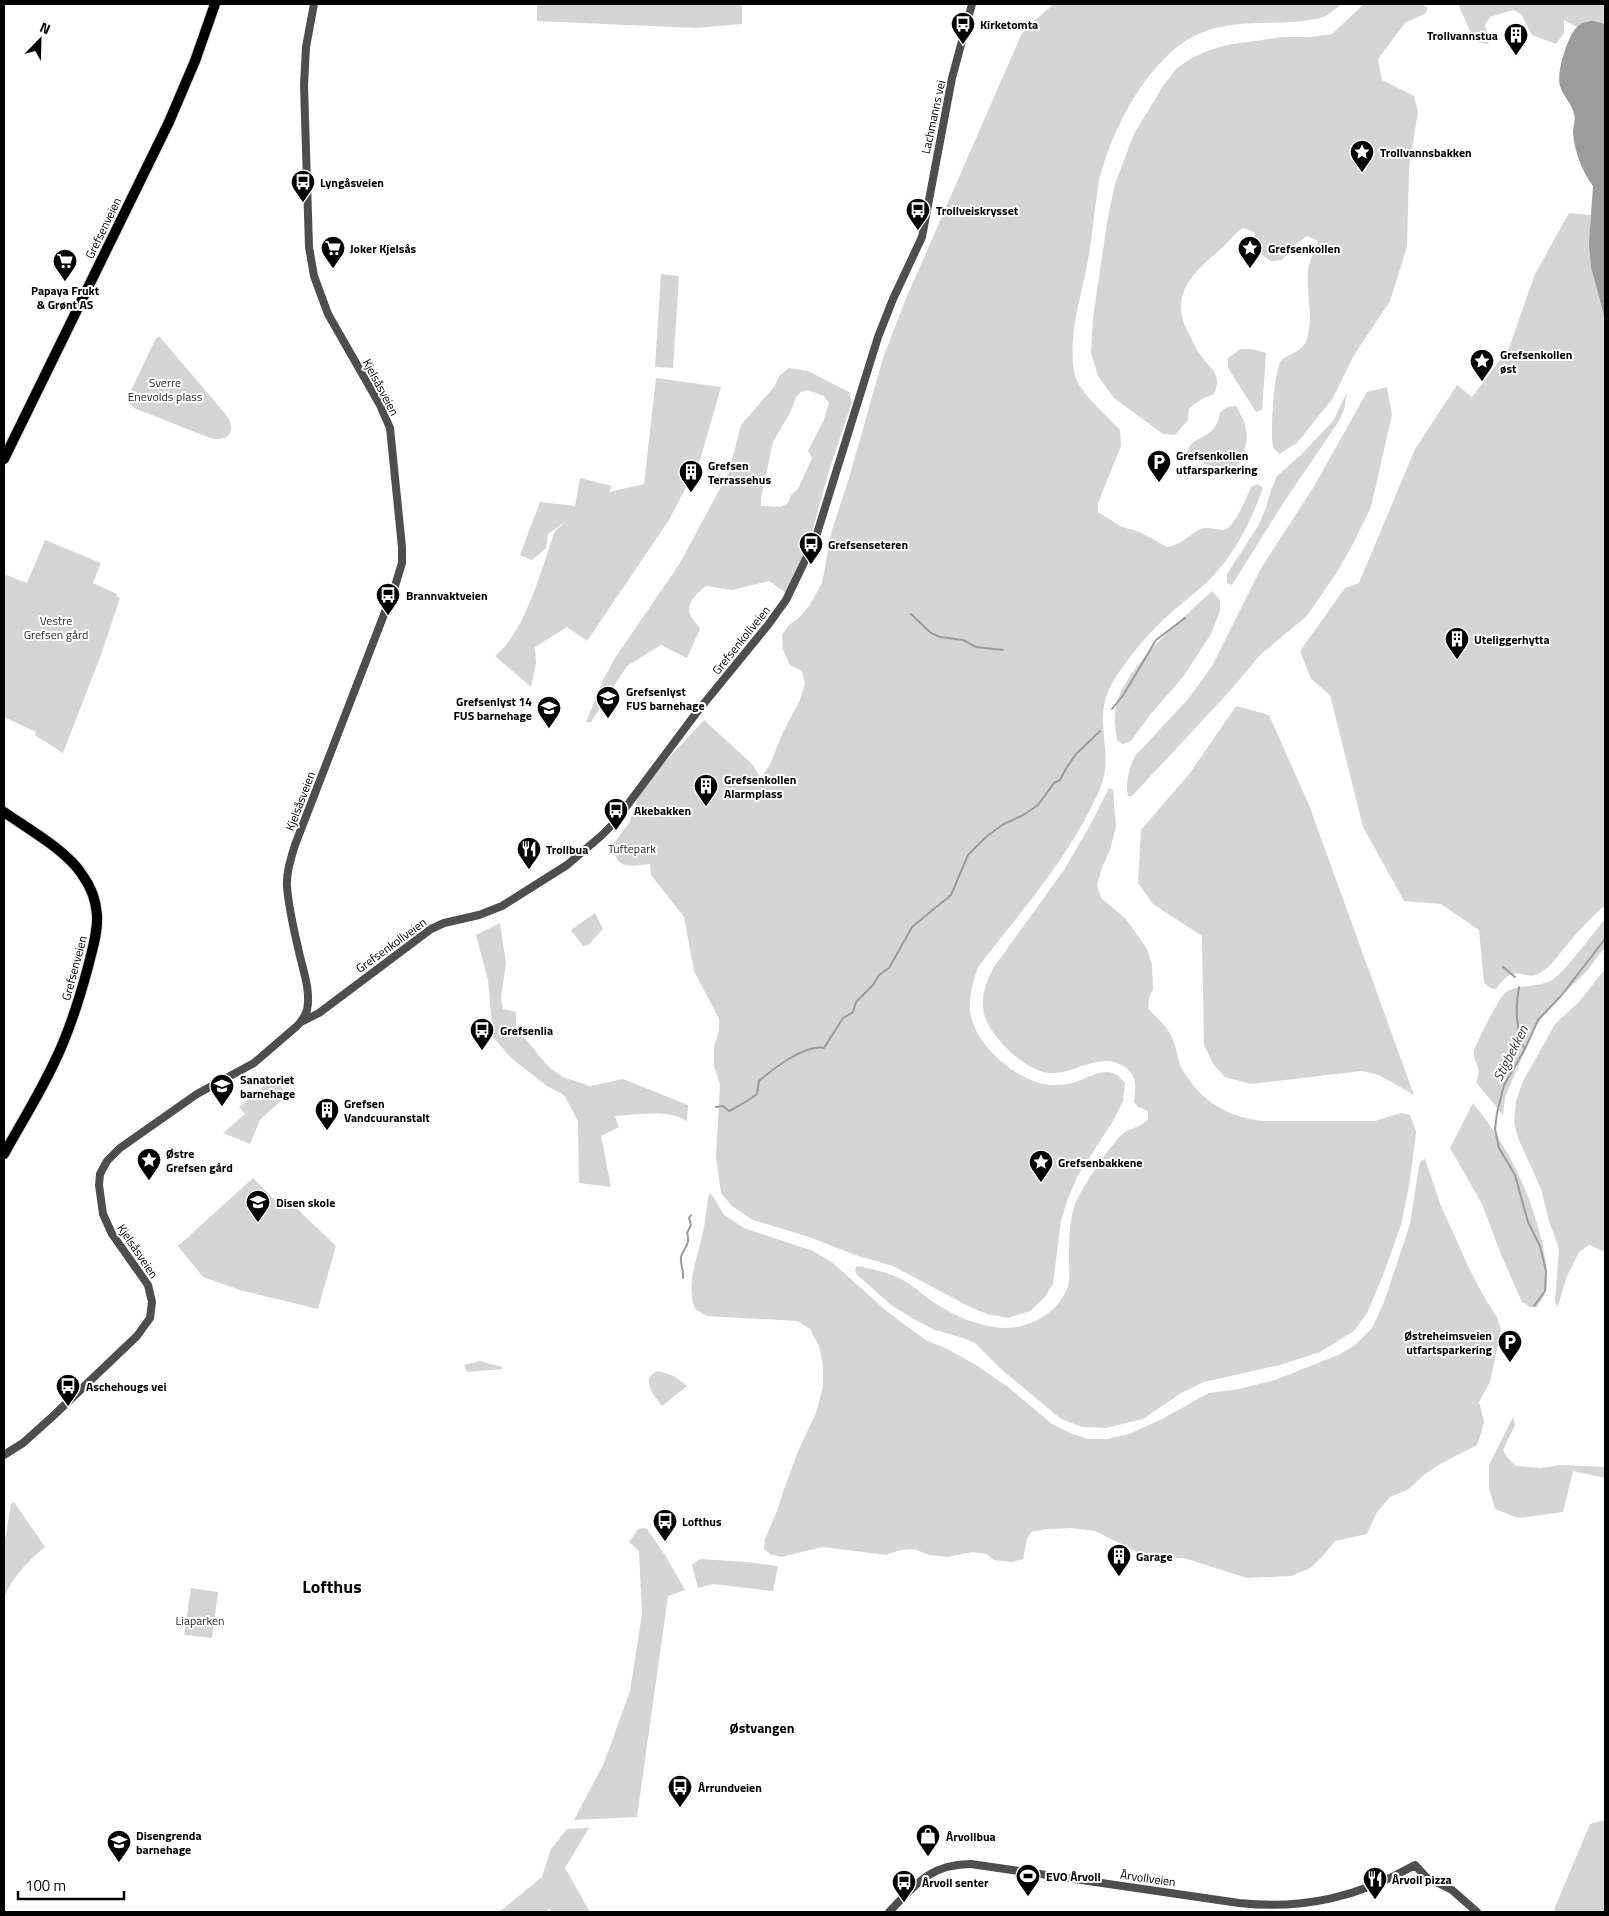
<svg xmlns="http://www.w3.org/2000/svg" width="1609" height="1916" font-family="'Titillium Web',sans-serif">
	<rect width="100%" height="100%" fill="#fff"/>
	<path fill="#d5d5d5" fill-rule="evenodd" d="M537 4H742V24L696 28 537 21Z
		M1054 4H1341C1335 10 1325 18 1316 19 1276 27 1234 17 1196 35 1147 59 1108 135 1098 187 1094 213 1092 240 1087 266 1080 300 1067 340 1075 375 1080 394 1107 415 1120 430L1121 446 1098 503V512L1122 527 1140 532 1167 547C1184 544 1186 536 1201 529 1209 526 1216 530 1224 530 1234 529 1247 496 1251 487L1258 484 1263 488C1251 521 1235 554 1210 579 1196 593 1179 605 1164 619 1145 637 1128 658 1114 680 1090 719 1115 750 1101 786 1075 851 1020 912 978 967 972 985 966 1005 973 1023 982 1051 1024 1086 1054 1085 1060 1085 1068 1084 1073 1083 1086 1079 1104 1066 1117 1075 1120 1077 1123 1081 1125 1083L1123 1101 1113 1121 1078 1175 1067 1201 1061 1221 1053 1284 1044 1298 1030 1311 1008 1318 987 1314 968 1306 893 1266 855 1255 812 1238 753 1220 732 1206 721 1193 716 1157 720 1084 714 1067V1046L719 1030V1019L694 971 684 917 651 875 650 864C629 866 618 871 612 846L629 823 638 797 662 765 704 720 753 765 761 778 770 764 784 730 799 702 805 684 802 671 790 665 783 650 782 635 789 625 799 618 809 606 822 583 832 530 849 478 883 358 905 301 1021 35 1028 26Z
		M1364 4H1421L1428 8 1426 13 1405 23 1378 59 1382 80 1414 96 1418 112 1409 168 1407 247 1390 301 1354 355 1333 398 1297 443 1279 454C1277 452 1273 448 1273 445 1270 434 1274 369 1281 361 1288 353 1302 353 1307 339 1315 313 1303 285 1310 262 1312 254 1317 249 1318 241L1307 236 1296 244 1282 260 1271 261 1256 251 1254 232 1243 228C1232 235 1230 241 1221 249 1190 275 1167 297 1191 338 1194 345 1198 352 1203 358 1213 371 1222 376 1214 394L1202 399 1189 408 1188 420 1175 435 1163 434 1114 398 1098 376 1091 353 1093 318 1108 216 1115 184 1134 134 1163 86 1176 69 1190 59 1207 51 1226 45 1282 37H1310L1332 34Z
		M1458 4H1605V24L1588 21 1577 27 1564 20V33L1556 44 1532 35 1521 14 1513 10 1490 17 1485 25 1489 41 1488 44 1479 43 1469 29Z
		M1569 213 1591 215C1587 256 1594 282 1605 320V905C1591 917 1579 930 1567 945 1559 954 1551 967 1540 973 1523 983 1517 959 1496 989L1490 988 1484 983 1479 930 1441 904 1404 901 1363 827 1330 695 1311 679 1300 651 1345 588 1359 583 1415 449 1457 385 1472 397 1509 348 1535 274Z
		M661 274 679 276 673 368 655 367Z
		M159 336 228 417C236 433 228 442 210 438L134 408 130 404V393L155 340Z
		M1241 349H1252L1266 353 1262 410 1256 412 1228 368V358Z
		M789 368 808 371 849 392 852 402 828 474 810 540 789 595 769 581 732 590 706 586C697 593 684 604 691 616 694 621 698 625 700 629L687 658 661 645 627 666 591 722H586L604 678 615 658 680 563 729 472 741 425 774 387 779 376ZM808 390 824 396 829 403 823 422 808 451 812 458 798 489 791 495 788 503 780 507 761 506V498L773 442 791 411 796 397 801 392Z
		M656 378 721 387 700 460 669 520 587 641 567 627 535 647 536 663 531 687 495 656C525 633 542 567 555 531L565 522 548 534 546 548 532 560 520 555 540 502 575 506 580 478 612 486 609 492 644 484Z
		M1387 387 1392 415 1371 507 1353 544 1337 572 1307 616 1261 654 1228 693 1132 796H1128C1125 781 1129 769 1135 756L1189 698 1212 666 1261 568 1313 488 1367 392Z
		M1347 392 1344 410 1337 424 1286 499 1232 585 1227 583V574L1258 526 1266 508 1271 490 1277 476 1301 455 1333 421Z
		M1236 406C1250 430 1250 440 1238 465 1216 471 1206 465 1187 455 1189 432 1216 444 1220 412L1228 407Z
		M45 540 101 563 93 583 117 594 116 596 120 598 101 655 63 753 35 735 36 732 4 717V574L27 583Z
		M1212 591 1220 600V611L1211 634 1183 677 1150 715 1131 741 1122 744 1117 740C1116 731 1114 722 1115 713 1119 671 1182 619 1212 591Z
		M1236 706 1269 715 1309 805 1414 1095 1379 1075 1362 1071 1251 1084 1225 1077 1213 1064 1204 1045 1202 936 1153 904 1138 883 1141 830 1190 773Z
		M1109 788 1113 790 1116 826 1110 850 1102 868 1097 885 1101 898 1126 919 1147 949 1152 965 1153 989 1149 998 1148 1008C1156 1018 1167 1025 1172 1038 1177 1047 1177 1058 1181 1067 1199 1100 1225 1116 1261 1121H1375L1401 1113 1410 1115 1416 1131 1415 1142 1409 1186 1401 1225 1382 1278 1367 1313 1354 1331 1320 1352 1280 1365 1204 1382 1181 1393 1143 1419 1106 1428 1082 1427 1061 1419 1001 1369 975 1343 963 1338 935 1330 910 1317 890 1304 872 1288 856 1274 855 1269 857 1266C872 1269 887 1272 901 1279 915 1286 927 1299 941 1307 957 1317 976 1324 994 1327 1023 1332 1058 1316 1068 1286 1070 1279 1069 1268 1069 1260 1069 1242 1069 1221 1075 1204 1081 1189 1113 1140 1125 1132 1133 1128 1141 1126 1148 1120V1111L1138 1107 1134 1102C1136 1089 1137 1075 1125 1067 1098 1050 1077 1075 1049 1073 1023 1070 984 1032 983 1007 982 992 987 980 994 967L1064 870 1092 822Z
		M595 913 603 929 588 945 583 946 571 930Z
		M1605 919V947L1587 971 1544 1013 1532 1034 1505 1097 1503 1115 1476 1082C1483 1065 1473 1064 1474 1052 1474 1046 1499 999 1504 994 1515 984 1538 988 1552 980 1565 972 1594 932 1605 919Z
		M500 923 506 963 501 997 503 1009 516 1012V1027L541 1058 550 1068 563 1077 590 1086 623 1079 688 1105 687 1121C667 1109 637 1115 615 1116L619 1127 601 1136 611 1187 579 1183 578 1121 564 1095 547 1086 511 1058 493 1037 488 980 476 935Z
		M1605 969V1252L1589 1245 1579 1252 1567 1276 1558 1306 1555 1303 1559 1249 1549 1221 1541 1189 1518 1138 1514 1122 1516 1101 1523 1081 1555 1024 1579 1002Z
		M274 1077 287 1095 260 1120 250 1144 223 1133 245 1114 239 1107Z
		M1473 1103C1490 1124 1509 1153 1520 1178 1533 1205 1548 1253 1547 1283 1547 1292 1542 1300 1537 1307H1530L1522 1302 1502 1257 1482 1204 1450 1148Z
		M1425 1159 1441 1206 1469 1268 1483 1295 1497 1317 1501 1330 1490 1382 1479 1402 1484 1421 1481 1434 1477 1445 1440 1464 1425 1474 1409 1489 1390 1497 1377 1512 1367 1534 1335 1541 1323 1556 1310 1568 1291 1576 1247 1578 1184 1558 1161 1559 1145 1556 1095 1531 1072 1528 1049 1529 1031 1532 1027 1539 1023 1559 1012 1562 994 1560 986 1554 973 1552 948 1557 929 1555 914 1549 900 1550 886 1555 823 1547 781 1557 770 1554 764 1549 765 1539 777 1511 784 1489 799 1449 816 1413 823 1386V1365L819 1346 810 1329 797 1321 707 1316 695 1309C686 1284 697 1260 702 1236 706 1222 706 1207 709 1193L713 1196 724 1215 744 1228 813 1251 833 1263 883 1308 902 1323 926 1340 947 1349 976 1365 1008 1387 1052 1424 1070 1433 1088 1439H1107L1129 1434 1160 1420 1209 1393 1239 1389 1275 1380 1338 1355 1355 1345 1372 1328 1384 1302 1410 1224 1419 1166 1421 1161Z
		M253 1178 276 1201 288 1200 336 1246 318 1309 240 1290 203 1277 178 1246Z
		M480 1361 502 1367V1369L467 1372 464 1365Z
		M658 1371 674 1376 687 1386 662 1406C654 1396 639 1378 658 1371Z
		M1513 1417 1515 1425 1503 1450 1506 1456 1516 1466 1541 1468 1561 1465 1605 1467V1478L1573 1471 1563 1512 1518 1518 1495 1509 1489 1488V1465Z
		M14 1502 45 1547C27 1562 13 1576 4 1598V1546L11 1504Z
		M644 1528 647 1529 665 1555 685 1590 668 1596 637 1817 574 1820 604 1763 630 1691 642 1614 639 1551 629 1542 638 1529Z
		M700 1559 747 1562 778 1566 773 1591 713 1584 698 1588 692 1565Z
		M191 1588 218 1592 212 1638 184 1635Z
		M1605 1820V1912H1553L1590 1824Z
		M589 1828 565 1868 590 1912H554L549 1909 545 1912H499L542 1877 551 1849 567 1829Z"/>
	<path fill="#9c9c9c" d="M1593 21 1605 24V320L1591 267 1589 243 1593 186C1583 173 1574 151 1573 133 1573 126 1576 120 1574 114 1572 104 1563 96 1560 86 1556 74 1567 38 1576 28 1581 23 1586 21 1593 21Z"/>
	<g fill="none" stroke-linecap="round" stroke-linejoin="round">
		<path stroke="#9c9c9c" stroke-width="2" d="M911 614 931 633 940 637 963 640 976 647 1003 650
			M1112 709 1124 694 1156 640 1185 618
			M1503 967 1515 977
			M1519 987C1515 1009 1516 1027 1524 1048
			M716 1107 723 1106 729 1111C739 1106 748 1101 757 1094L759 1081C773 1069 805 1044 824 1048L843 1018 853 1012 856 1002 873 985 879 975 889 968 912 927 951 895 968 855 985 838 1002 825 1025 814 1038 805 1054 783 1060 780 1067 767 1076 754 1100 731
			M683 1278C684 1271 680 1264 681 1257 684 1247 691 1244 687 1233L691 1225 689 1218 691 1215
			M1534 1306 1545 1291 1546 1271 1540 1246 1528 1222 1515 1175 1499 1148 1495 1129 1497 1113 1504 1085 1525 1049 1538 1020 1561 996 1605 939"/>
		<defs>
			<path id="major" d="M4 459 169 122 195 61 215 4
				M4 812C28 829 68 851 83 876 91 887 96 901 97 915 98 933 92 950 88 967 81 993 73 1019 63 1043 47 1082 24 1118 4 1154"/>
		</defs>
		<use href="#major" stroke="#dbdbdb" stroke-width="12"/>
		<path stroke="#4e4e4e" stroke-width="8" d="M301 1022 319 1013 431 929 444 923 479 915 502 906 567 865 601 836 614 823 697 712 768 625 786 600 815 540 878 337 893 299 922 237 952 78 972 4
			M4 1455 23 1443 52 1417 137 1336 150 1318 152 1302 148 1285 112 1234 103 1214 99 1185 100 1174 107 1161 120 1148 197 1094 254 1063 297 1026C301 1022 305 1016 307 1010 311 991 303 970 299 952 294 931 289 909 287 887 286 873 291 858 295 845L395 586 402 563V547L390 428 380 405 328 314 314 276 309 247 304 85 306 47 314 4
			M889 1912C915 1885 930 1864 971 1864L1239 1903C1303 1910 1359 1897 1415 1865L1426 1877 1452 1890 1477 1912"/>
		<use href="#major" stroke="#000" stroke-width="10"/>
		<path stroke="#000" stroke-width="1" d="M4 464 166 132 193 69 216 4
			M4 810C29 828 70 850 86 876 105 907 97 938 89 971 82 997 74 1023 64 1047 47 1085 24 1121 4 1157"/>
	</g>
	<defs>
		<symbol id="bus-pin" viewBox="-11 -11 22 30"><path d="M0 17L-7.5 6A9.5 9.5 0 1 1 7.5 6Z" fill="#000" stroke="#fff"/><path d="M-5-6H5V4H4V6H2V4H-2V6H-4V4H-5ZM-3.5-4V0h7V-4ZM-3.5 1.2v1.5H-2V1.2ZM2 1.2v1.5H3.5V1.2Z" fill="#fff"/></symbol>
		<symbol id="building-pin" viewBox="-11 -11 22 30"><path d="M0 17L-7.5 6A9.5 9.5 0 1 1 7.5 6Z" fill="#000" stroke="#fff"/><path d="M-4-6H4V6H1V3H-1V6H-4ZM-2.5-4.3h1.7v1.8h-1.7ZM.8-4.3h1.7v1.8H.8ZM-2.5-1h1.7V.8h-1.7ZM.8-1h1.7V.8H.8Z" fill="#fff"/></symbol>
		<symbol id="sight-pin" viewBox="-11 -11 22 30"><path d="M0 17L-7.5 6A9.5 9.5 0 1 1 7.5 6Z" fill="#000" stroke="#fff"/><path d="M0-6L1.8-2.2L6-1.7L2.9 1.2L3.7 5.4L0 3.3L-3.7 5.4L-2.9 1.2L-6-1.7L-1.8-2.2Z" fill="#fff"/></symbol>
		<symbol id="supermarket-pin" viewBox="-11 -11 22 30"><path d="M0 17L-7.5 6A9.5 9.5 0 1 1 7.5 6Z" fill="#000" stroke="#fff"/><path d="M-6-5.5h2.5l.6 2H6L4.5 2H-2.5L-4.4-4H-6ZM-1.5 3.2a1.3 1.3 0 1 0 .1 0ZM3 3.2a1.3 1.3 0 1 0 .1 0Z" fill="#fff"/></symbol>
		<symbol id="parking-pin" viewBox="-11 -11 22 30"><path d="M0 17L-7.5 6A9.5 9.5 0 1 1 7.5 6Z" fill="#000" stroke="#fff"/><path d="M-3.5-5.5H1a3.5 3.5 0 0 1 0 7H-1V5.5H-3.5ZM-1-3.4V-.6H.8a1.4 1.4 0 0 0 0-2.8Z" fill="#fff"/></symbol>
		<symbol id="school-pin" viewBox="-11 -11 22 30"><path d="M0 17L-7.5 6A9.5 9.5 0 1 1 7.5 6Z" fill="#000" stroke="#fff"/><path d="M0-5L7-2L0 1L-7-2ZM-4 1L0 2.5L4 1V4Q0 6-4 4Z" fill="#fff"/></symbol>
		<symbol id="restaurant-pin" viewBox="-11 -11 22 30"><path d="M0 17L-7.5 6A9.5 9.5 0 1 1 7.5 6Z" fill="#000" stroke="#fff"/><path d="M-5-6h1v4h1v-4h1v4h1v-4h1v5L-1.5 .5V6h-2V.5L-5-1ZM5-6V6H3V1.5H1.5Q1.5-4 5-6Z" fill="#fff"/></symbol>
		<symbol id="shop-pin" viewBox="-11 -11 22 30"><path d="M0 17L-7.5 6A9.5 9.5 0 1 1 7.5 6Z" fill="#000" stroke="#fff"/><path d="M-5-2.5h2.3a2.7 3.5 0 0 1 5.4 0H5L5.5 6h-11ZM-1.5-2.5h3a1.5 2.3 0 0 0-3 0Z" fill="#fff"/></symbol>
		<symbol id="stadium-pin" viewBox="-11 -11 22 30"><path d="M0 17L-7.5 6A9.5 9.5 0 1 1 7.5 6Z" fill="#000" stroke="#fff"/><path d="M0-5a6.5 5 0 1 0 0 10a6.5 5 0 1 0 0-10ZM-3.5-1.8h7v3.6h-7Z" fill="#fff"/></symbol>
	</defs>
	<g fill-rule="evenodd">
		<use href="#bus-pin" x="949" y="10" width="28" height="38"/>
		<use href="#building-pin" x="1502" y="21" width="28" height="38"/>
		<use href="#sight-pin" x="1348" y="138" width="28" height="38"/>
		<use href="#bus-pin" x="289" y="168" width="28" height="38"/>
		<use href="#bus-pin" x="904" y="196" width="28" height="38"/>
		<use href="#supermarket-pin" x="319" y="234" width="28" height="38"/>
		<use href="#sight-pin" x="1236" y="234" width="28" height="38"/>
		<use href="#supermarket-pin" x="51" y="247" width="28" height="38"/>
		<use href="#sight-pin" x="1468" y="347" width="28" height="38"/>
		<use href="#parking-pin" x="1145" y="448" width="28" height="38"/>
		<use href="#building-pin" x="677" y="458" width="28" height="38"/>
		<use href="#bus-pin" x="797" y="530" width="28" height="38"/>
		<use href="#bus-pin" x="374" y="581" width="28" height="38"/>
		<use href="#building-pin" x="1443" y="625" width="28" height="38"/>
		<use href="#school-pin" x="594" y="684" width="28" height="38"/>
		<use href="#school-pin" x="535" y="694" width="28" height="38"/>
		<use href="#building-pin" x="692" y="772" width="28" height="38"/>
		<use href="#bus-pin" x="602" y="796" width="28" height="38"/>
		<use href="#restaurant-pin" x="515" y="835" width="28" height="38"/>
		<use href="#bus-pin" x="468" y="1016" width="28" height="38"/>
		<use href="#school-pin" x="208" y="1072" width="28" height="38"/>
		<use href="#building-pin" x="313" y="1096" width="28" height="38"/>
		<use href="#sight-pin" x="135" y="1146" width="28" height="38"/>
		<use href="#sight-pin" x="1027" y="1148" width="28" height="38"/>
		<use href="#school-pin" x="244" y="1188" width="28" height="38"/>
		<use href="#parking-pin" x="1496" y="1328" width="28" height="38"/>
		<use href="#bus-pin" x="54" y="1372" width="28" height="38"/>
		<use href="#bus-pin" x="651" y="1507" width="28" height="38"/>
		<use href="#building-pin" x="1105" y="1542" width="28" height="38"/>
		<use href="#bus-pin" x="666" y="1773" width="28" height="38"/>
		<use href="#shop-pin" x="914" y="1822" width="28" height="38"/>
		<use href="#school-pin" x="105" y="1828" width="28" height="38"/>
		<use href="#stadium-pin" x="1014" y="1862" width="28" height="38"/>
		<use href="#restaurant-pin" x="1361" y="1865" width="28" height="38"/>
		<use href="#bus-pin" x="890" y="1868" width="28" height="38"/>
	</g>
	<g text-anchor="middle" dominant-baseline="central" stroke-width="4" stroke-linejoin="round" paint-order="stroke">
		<g font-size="12" font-weight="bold" fill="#000" stroke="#fff" text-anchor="start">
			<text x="980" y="24">Kirketomta</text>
			<text x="1498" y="35" text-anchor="end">Trollvannstua</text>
			<text x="1380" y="152">Trollvannsbakken</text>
			<text x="320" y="182">Lyngåsveien</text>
			<text x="936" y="210">Trollveiskrysset</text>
			<text x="350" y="248">Joker Kjelsås</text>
			<text x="1268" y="248">Grefsenkollen</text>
			<text x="65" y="290" text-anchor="middle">Papaya Frukt<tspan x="65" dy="14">&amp; Grønt AS</tspan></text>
			<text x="1500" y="354">Grefsenkollen<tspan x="1500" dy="14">øst</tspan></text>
			<text x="1176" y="455">Grefsenkollen<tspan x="1176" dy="14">utfarsparkering</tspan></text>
			<text x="708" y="465">Grefsen<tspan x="708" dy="14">Terrassehus</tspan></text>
			<text x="828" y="544">Grefsenseteren</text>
			<text x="406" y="595">Brannvaktveien</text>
			<text x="1474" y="639">Uteliggerhytta</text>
			<text x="626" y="691">Grefsenlyst<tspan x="626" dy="14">FUS barnehage</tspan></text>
			<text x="532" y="701" text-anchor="end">Grefsenlyst 14<tspan x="532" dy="14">FUS barnehage</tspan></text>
			<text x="724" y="779">Grefsenkollen<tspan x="724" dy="14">Alarmplass</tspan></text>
			<text x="634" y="810">Akebakken</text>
			<text x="546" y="849">Trollbua</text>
			<text x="500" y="1030">Grefsenlia</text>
			<text x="240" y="1079">Sanatoriet<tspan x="240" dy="14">barnehage</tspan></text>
			<text x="344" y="1103">Grefsen<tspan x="344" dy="14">Vandcuuranstalt</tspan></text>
			<text x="166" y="1153">Østre<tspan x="166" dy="14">Grefsen gård</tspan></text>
			<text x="1058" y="1162">Grefsenbakkene</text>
			<text x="276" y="1202">Disen skole</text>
			<text x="1492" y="1335" text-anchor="end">Østreheimsveien<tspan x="1492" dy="14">utfartsparkering</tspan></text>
			<text x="86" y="1386">Aschehougs vei</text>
			<text x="682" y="1521">Lofthus</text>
			<text x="1136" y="1556">Garage</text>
			<text x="698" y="1787">Årrundveien</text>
			<text x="136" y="1835">Disengrenda<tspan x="136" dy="14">barnehage</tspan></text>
			<text x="946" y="1836">Årvollbua</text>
			<text x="1046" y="1876">EVO Årvoll</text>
			<text x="1392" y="1879">Årvoll pizza</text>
			<text x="922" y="1882">Årvoll senter</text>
		</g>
		<g font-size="12" fill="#000" stroke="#fff">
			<text transform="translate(933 117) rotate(-78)">Lachmanns vei</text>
			<text transform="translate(103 228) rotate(-64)">Grefsenveien</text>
			<text transform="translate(381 387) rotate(62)">Kjelsåsveien</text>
			<text transform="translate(741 640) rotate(-51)">Grefsenkollveien</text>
			<text transform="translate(300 801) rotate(-69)">Kjelsåsveien</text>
			<text transform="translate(391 945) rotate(-36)">Grefsenkollveien</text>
			<text transform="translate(74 968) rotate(-75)">Grefsenveien</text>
			<text transform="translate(138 1251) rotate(56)">Kjelsåsveien</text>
			<text transform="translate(1148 1878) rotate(8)">Årvollveien</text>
		</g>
		<g font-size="12" fill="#2c2c2c" stroke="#fff">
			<text x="165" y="382">Sverre<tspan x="165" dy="14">Enevolds plass</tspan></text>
			<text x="56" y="620">Vestre<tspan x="56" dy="14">Grefsen gård</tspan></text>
			<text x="632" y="848">Tuftepark</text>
			<text x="200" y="1620">Liaparken</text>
		</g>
		<g font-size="14" font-style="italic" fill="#3d3d3d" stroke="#fff">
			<text transform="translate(1510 1053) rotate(-63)">Stigbekken</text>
		</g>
		<g font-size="14" font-weight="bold" fill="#000" stroke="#fff">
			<text x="762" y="1727">Østvangen</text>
		</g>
		<g font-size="18" font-weight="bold" fill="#000" stroke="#fff">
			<text x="332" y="1586">Lofthus</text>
		</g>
	</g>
	<rect width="1609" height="1916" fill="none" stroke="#000000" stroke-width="10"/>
	<g transform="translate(40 40) rotate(23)" stroke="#ffffff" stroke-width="4" paint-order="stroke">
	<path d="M0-4L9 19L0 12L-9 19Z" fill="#000000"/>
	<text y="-8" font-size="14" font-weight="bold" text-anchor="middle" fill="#000000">N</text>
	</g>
	<path d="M18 1891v8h106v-8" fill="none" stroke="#000000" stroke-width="2.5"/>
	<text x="25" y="1891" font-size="15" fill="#000000" stroke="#ffffff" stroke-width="4" paint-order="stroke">100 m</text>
</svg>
